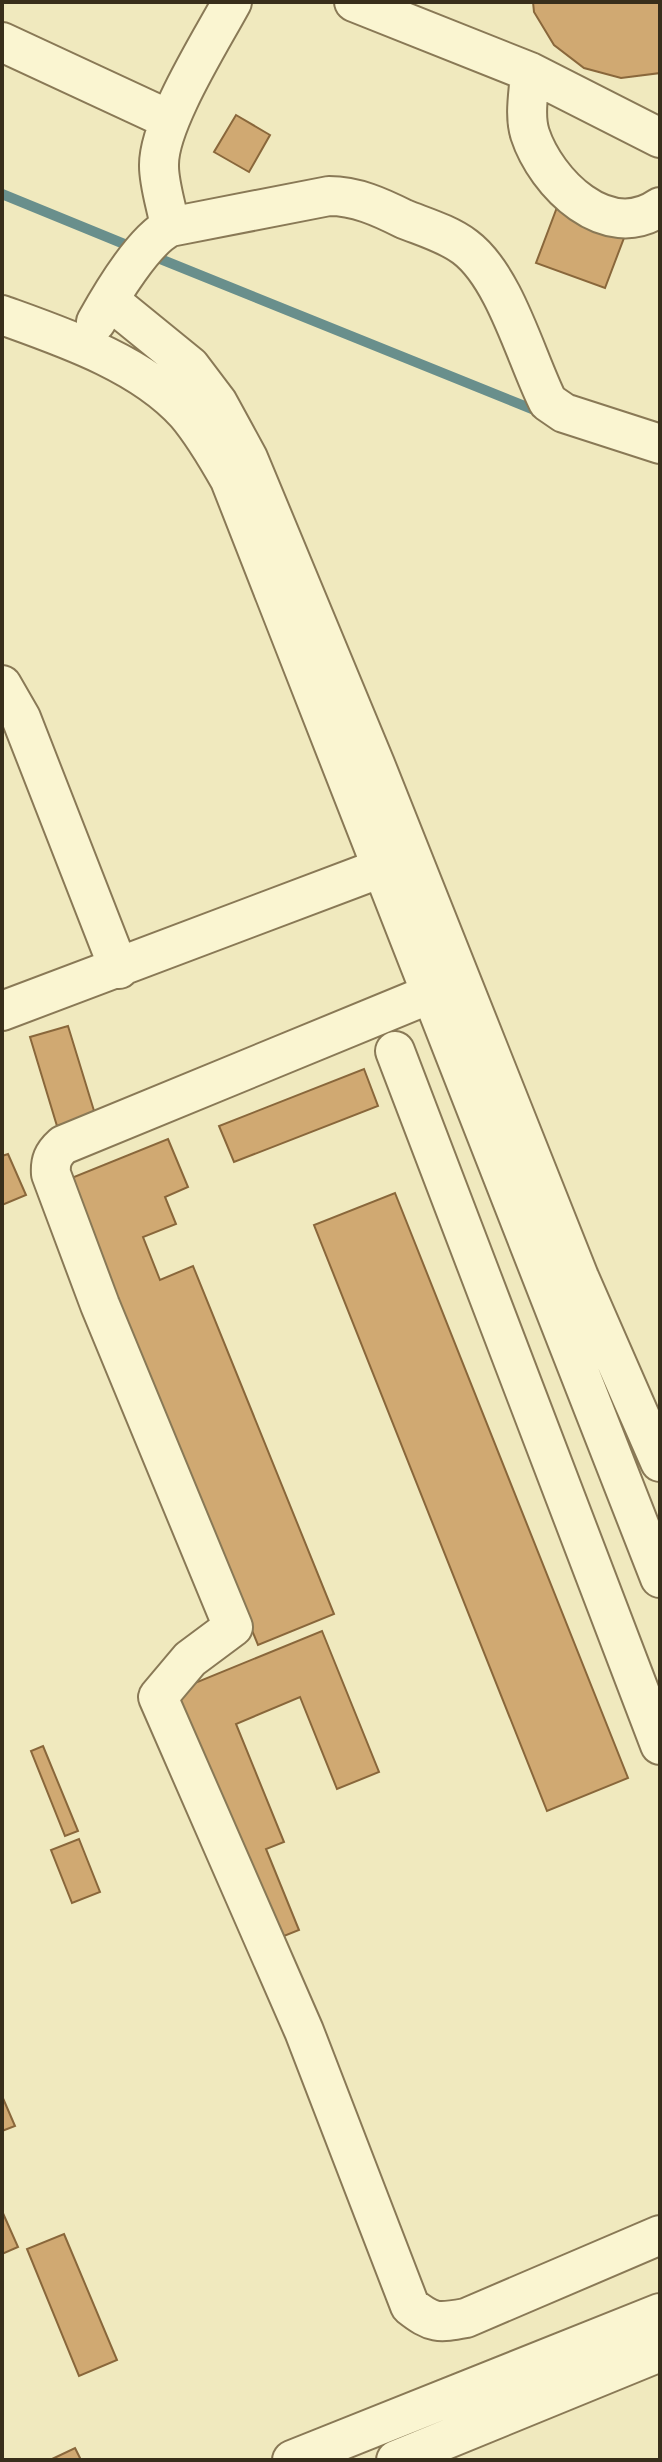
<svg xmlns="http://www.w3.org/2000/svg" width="662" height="2462" font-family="'Playfair Display',serif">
	<rect width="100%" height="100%" fill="#f0e9be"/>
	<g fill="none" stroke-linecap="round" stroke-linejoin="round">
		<path stroke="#698f8c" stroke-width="10" d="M2 194 134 248
			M148 254 542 413"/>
	</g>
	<path fill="#d0a972" stroke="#89673b" stroke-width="2" d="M533 2H660V73L621 78 584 68 554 45 534 12Z
		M236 115 270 135 249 172 214 152Z
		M559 202 627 230 605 288 536 263Z
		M68 1026 95 1114 57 1126 30 1037Z
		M364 1069 378 1106 234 1162 219 1126Z
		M168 1139 188 1187 165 1197 176 1224 143 1237 160 1280 193 1266 334 1614 258 1645 69 1179Z
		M8 1154 26 1195 2 1205V1156Z
		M395 1193 628 1778 547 1811 314 1225Z
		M322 1631 379 1772 337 1789 300 1697 236 1724 284 1842 266 1849 299 1930 269 1942 168 1694Z
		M43 1746 78 1831 65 1836 31 1751Z
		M79 1839 100 1892 72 1903 51 1850Z
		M2 2096 15 2126 2 2131Z
		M2 2211 18 2247 2 2254Z
		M64 2234 117 2360 79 2376 27 2249Z
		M75 2448 81 2460H50Z"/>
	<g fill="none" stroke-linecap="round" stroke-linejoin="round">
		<defs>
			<path id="minor" d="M354 2 530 72 660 138
				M2 42 170 120
				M530 72C529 92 524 115 530 134 546 183 607 244 660 207
				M170 227C167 208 159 185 159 166 158 124 211 41 232 2
				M109 300 190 366 218 403 248 458 375 764 579 1277 660 1462
				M2 315C63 337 141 363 186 413 203 433 217 457 230 480L660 1578
				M96 322C111 295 144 240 170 227L329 196C356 196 380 207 404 219 424 227 448 234 465 247 505 277 526 358 548 402L564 413 660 444
				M2 685 21 718 119 969
				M430 994 63 1145C53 1154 50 1161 51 1174L100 1305 233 1627 190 1659 158 1697 304 2031 410 2306C433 2324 438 2323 466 2318L660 2235
				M2 1011 381 868
				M395 1051 660 1745
				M292 2460 660 2313
				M396 2460 660 2352"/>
		</defs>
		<use href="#minor" stroke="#897956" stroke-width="42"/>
		<use href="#minor" stroke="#faf5d1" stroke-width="38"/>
	</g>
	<rect width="662" height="2462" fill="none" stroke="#382e1b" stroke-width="8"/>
</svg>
